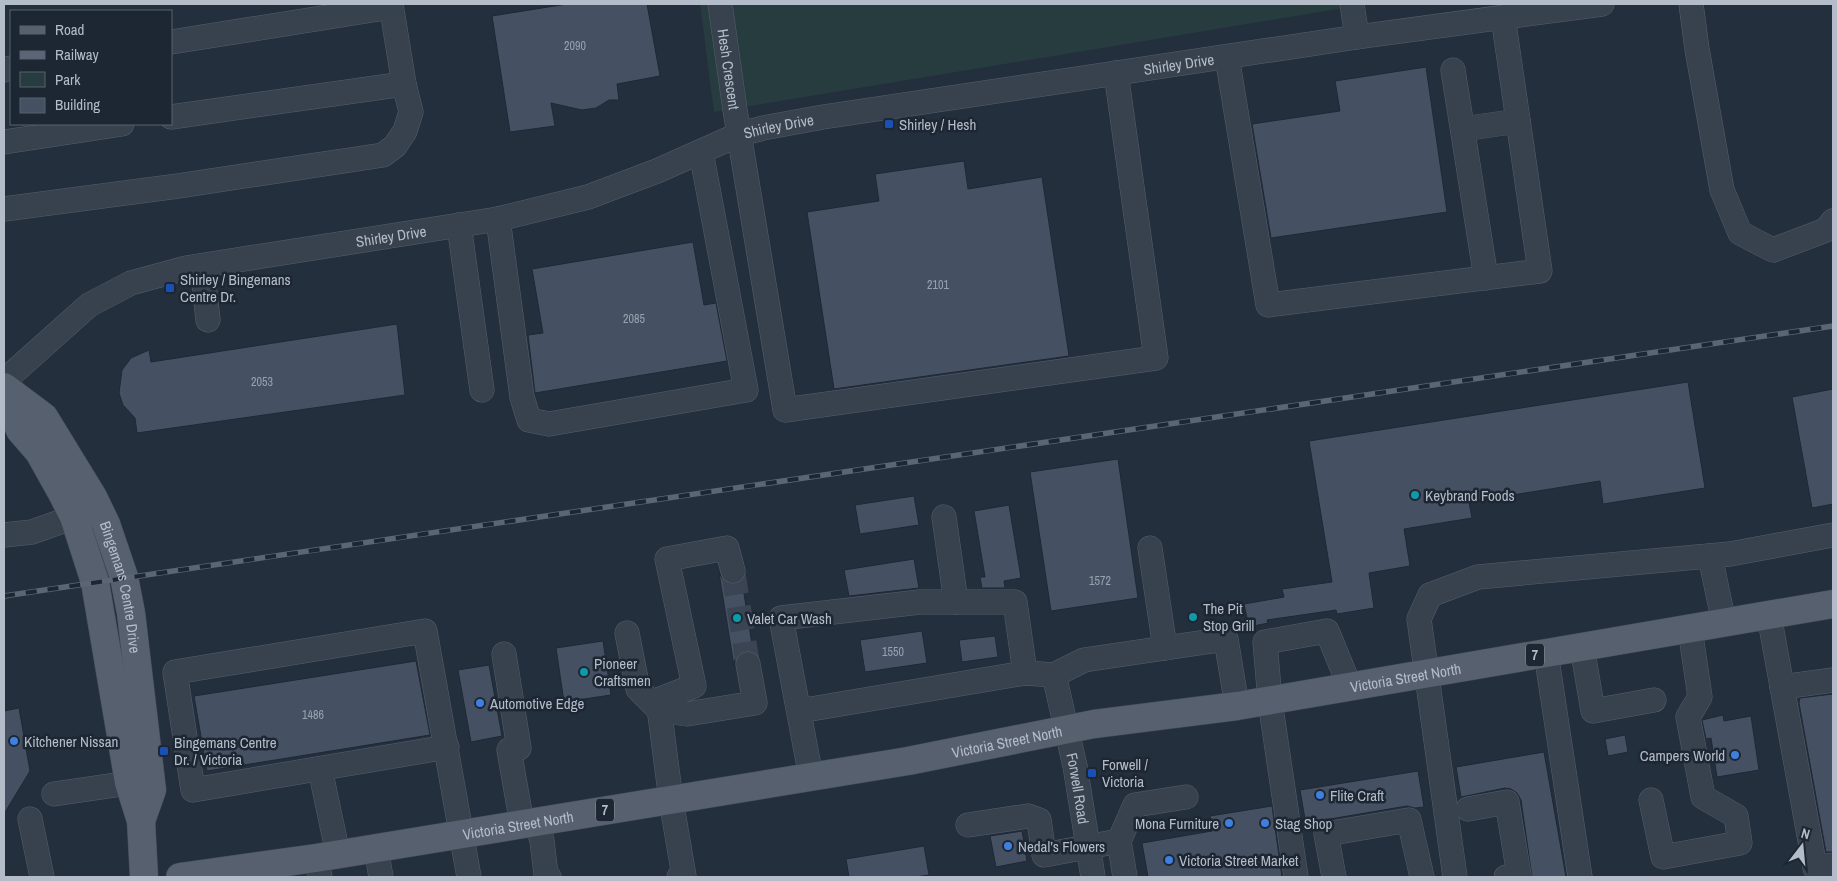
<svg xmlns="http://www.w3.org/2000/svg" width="1837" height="881" font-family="'Archivo Narrow',sans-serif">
	<rect width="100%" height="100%" fill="#242f3e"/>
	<path fill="#263c3f" d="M700 4H1368L714 112Z"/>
	<path fill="#455162" stroke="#1f2835" d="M567 4H647L660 76 617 84 619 100H609L596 108 582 110 551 103 555 126 510 132 492 16Z
		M1426 67 1447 212 1271 238 1252 124 1340 111 1335 81Z
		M964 161 968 189 1042 177 1069 356 834 389 807 212 879 201 875 174Z
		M693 242 704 305 716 303 727 361 535 393 528 335 543 333 532 269Z
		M397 324 405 395 137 433 135 418 123 405 119 393 122 370 131 358 149 350 151 362Z
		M1688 382 1705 488 1603 504 1600 481 1469 502 1472 518 1404 529 1410 566 1369 573 1374 608 1337 614 1336 610 1267 620 1268 623 1249 627 1244 604 1284 597 1282 589 1332 582 1309 441Z
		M1833 389V504L1812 508 1792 397Z
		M1118 459 1138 598 1051 611 1030 472Z
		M914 496 919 525 860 534 855 505Z
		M1009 505 1021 578 1004 581 1005 588H982L980 577H985L974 511Z
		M914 559 919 588 849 596 844 570Z
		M719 573 723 580 729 584H736L742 581 753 651 746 650 740 653 735 659 734 666Z
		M922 631 927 663 865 672 860 640Z
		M995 636 998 657 962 662 959 640Z
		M603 641 611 695 564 702 556 648Z
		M416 661 430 735 207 771 194 696Z
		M489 665 502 736 471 742 458 670Z
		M1833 694V852H1826L1799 703 1800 698Z
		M19 708 30 771 4 814V711Z
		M1723 715 1724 721 1751 716 1759 770 1717 777 1711 738 1706 739 1702 720Z
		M1625 735 1628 752 1608 756 1605 739Z
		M1544 752 1566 877H1532L1521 800 1517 793 1511 789 1505 788 1461 797 1456 767Z
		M1418 771 1424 807 1415 808 1407 806 1324 820 1306 825 1300 790Z
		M1272 806 1282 877H1148L1142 843 1212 831 1210 816Z
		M1022 831 1027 861 996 867 990 836Z
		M924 846 929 875 915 877H849L846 859Z"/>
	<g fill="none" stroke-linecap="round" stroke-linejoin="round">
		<path stroke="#3a4453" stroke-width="24" stroke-dasharray="24 12" stroke-linecap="butt" d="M733 571 748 664"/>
		<defs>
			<g id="minor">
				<path id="s1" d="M720 4 735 110 785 410 1156 358 1116 73"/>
				<path d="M1352 4 1357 37"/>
				<path d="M1691 4 1697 49 1722 190 1740 233 1773 250 1826 230 1833 221"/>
				<path d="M171 42 391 7"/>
				<path d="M1227 57 1268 305 1540 271 1503 17"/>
				<path d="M4 70 11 68"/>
				<path d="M1453 70 1486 278"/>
				<path d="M171 117 404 84"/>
				<path d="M1463 129 1518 121"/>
				<path d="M4 142 122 124"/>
				<path d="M4 209 178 186 383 155 395 146 405 131 411 112 404 84 391 4"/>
				<path d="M498 219 522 397 529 420 549 424 746 390 701 152"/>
				<path d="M459 225 482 390"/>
				<path d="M202 266 208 320"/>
				<path id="s2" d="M4 381 89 305 131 283 186 268 498 219 588 197 657 171 740 134 763 128 823 117 1357 37 1602 4"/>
				<path d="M944 517 956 602"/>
				<path d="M4 535 32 532 74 517"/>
				<path d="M1150 548 1165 648"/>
				<path d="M1710 556 1724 623"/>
				<path d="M1769 615 1815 868 1833 865"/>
				<path d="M627 633 638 689 659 710 687 714 755 703 748 664"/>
				<path d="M1582 647 1593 711 1654 700"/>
				<path d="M1546 653 1580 877"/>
				<path d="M504 654 519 748 509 750 522 824"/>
				<path id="s3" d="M1054 675 1075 766 1093 877"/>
				<path d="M1782 687 1833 680"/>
				<path d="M799 711 1025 673 1054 675 1084 660 1226 639 1237 706"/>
				<path d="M447 747 193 790 175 672 425 631 469 877"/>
				<path d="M320 769 338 854"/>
				<path d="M811 777 781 618 920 602H1015L1025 673"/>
				<path d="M54 794 129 783"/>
				<path d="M1651 800 1663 857 1740 843 1736 816 1703 797 1688 717 1700 697 1690 629"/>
				<path d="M1468 809 1507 802 1519 875 1506 877"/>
				<path d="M30 819 42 877"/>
				<path d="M537 822 542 841 546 874 549 877"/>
				<path d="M968 825 1028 816 1039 820 1044 855 1119 841 1125 877"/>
				<path d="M1119 841 1135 805 1186 797"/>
				<path d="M376 848 381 877"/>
				<path d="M316 858 320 877"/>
				<path d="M679 877 684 876 671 800 658 700 694 686 667 559 727 548 733 571"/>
				<path d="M1296 877 1270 701 1265 642 1327 631 1350 687"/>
				<path d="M1334 877 1326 834 1409 820 1422 877"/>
				<path d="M1455 877 1419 619 1430 595 1478 577 1730 554 1833 535"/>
			</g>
			<g id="major">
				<path id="s4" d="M4 387 44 417 93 497 106 524 124 577 131 613 152 790 141 821"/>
				<path d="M4 393 20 430 39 452 63 495 74 517 95 582 129 783 141 821 144 877"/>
				<path id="s5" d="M180 877 316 858 908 761 1094 724 1237 706 1833 604"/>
			</g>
		</defs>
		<use href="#minor" stroke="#565f6c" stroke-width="25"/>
		<use href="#major" stroke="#414a57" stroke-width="29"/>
		<use href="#minor" stroke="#38414e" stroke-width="24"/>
		<use href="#major" stroke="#56606e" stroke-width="28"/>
		<defs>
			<path id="rail" d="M4 596 1833 326"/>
		</defs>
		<use href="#rail" stroke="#5a6575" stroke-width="5.5"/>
		<use href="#rail" stroke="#1d2633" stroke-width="4" stroke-dasharray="11" stroke-linecap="butt"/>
	</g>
	<g fill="#1a4fb4" stroke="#1d2633" stroke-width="2">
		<rect x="884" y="119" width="10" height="10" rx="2.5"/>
		<rect x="165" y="283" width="10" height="10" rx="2.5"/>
		<rect x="159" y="746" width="10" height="10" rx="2.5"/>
		<rect x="1087" y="768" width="10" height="10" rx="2.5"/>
	</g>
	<g fill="#0f9aa8" stroke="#1d2633" stroke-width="2">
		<circle cx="1415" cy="495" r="5"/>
		<circle cx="1193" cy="617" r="5"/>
		<circle cx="737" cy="618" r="5"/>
		<circle cx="584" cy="672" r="5"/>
	</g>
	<g fill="#3f7fe0" stroke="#1d2633" stroke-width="2">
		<circle cx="480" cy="703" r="5"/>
		<circle cx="14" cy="741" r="5"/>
		<circle cx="1735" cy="755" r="5"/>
		<circle cx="1320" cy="795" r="5"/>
		<circle cx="1229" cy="823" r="5"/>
		<circle cx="1265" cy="823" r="5"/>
		<circle cx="1008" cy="846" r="5"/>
		<circle cx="1169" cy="860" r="5"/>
	</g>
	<g text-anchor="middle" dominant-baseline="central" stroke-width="5" stroke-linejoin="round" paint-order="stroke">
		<g font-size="12" fill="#98a1af">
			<text x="575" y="46">2090</text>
			<text x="938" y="285">2101</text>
			<text x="634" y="319">2085</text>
			<text x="262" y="382">2053</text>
			<text x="1100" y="581">1572</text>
			<text x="893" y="652">1550</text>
			<text x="313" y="715">1486</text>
		</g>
		<g fill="#1d2633" stroke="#878f9c" stroke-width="1">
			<rect x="1526" y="643.5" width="18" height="23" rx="4"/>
			<rect x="596" y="798.5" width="18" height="23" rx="4"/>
		</g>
		<g font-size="14" font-weight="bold" fill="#b4bcc9">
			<text x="1535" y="655">7</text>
			<text x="605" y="810">7</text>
		</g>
		<g font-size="15" fill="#b4bcc9" stroke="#1d2633">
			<text stroke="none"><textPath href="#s2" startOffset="1236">Shirley Drive</textPath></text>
			<text stroke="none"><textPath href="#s1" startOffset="66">Hesh Crescent</textPath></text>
			<text stroke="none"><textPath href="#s2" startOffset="831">Shirley Drive</textPath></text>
			<text stroke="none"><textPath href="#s2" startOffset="426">Shirley Drive</textPath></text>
			<text stroke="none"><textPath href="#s4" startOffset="239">Bingemans Centre Drive</textPath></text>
			<text stroke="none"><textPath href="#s5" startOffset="1242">Victoria Street North</textPath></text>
			<text stroke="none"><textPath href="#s5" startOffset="838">Victoria Street North</textPath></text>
			<text stroke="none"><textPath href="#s3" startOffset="116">Forwell Road</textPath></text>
			<text stroke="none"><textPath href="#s5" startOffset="342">Victoria Street North</textPath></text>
		</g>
		<g font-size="15" fill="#b4bcc9" stroke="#1d2633" text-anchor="start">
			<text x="899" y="124">Shirley / Hesh</text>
			<text x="180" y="279">Shirley / Bingemans<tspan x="180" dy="17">Centre Dr.</tspan></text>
			<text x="1425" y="495">Keybrand Foods</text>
			<text x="1203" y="608">The Pit<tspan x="1203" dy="17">Stop Grill</tspan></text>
			<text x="747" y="618">Valet Car Wash</text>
			<text x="594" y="663">Pioneer<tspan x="594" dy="17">Craftsmen</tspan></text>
			<text x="490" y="703">Automotive Edge</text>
			<text x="24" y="741">Kitchener Nissan</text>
			<text x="174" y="742">Bingemans Centre<tspan x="174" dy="17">Dr. / Victoria</tspan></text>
			<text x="1725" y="755" text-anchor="end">Campers World</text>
			<text x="1102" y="764">Forwell /<tspan x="1102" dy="17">Victoria</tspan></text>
			<text x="1330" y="795">Flite Craft</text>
			<text x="1219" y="823" text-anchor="end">Mona Furniture</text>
			<text x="1275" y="823">Stag Shop</text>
			<text x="1018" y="846">Nedal’s Flowers</text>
			<text x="1179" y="860">Victoria Street Market</text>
		</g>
	</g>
	<rect width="1837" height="881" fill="none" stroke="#b4bcc9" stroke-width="10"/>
	<rect x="10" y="10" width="162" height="115" fill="#1d2633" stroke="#59626f"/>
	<rect x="20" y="26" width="25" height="8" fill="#56606e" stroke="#59626f"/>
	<text x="55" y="35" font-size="15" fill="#b4bcc9">Road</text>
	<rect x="20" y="51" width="25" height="8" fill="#5a6575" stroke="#59626f"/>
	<text x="55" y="60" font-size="15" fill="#b4bcc9">Railway</text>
	<rect x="20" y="72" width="25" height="15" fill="#263c3f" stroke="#59626f"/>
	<text x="55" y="85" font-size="15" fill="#b4bcc9">Park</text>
	<rect x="20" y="98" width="25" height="15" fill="#455162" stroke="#59626f"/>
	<text x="55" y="110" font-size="15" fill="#b4bcc9">Building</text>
	<g transform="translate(1802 846) rotate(16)" stroke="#1d2633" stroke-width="4" paint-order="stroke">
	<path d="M0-4L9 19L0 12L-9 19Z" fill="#b4bcc9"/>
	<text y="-8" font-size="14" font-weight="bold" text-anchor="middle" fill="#b4bcc9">N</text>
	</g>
</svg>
